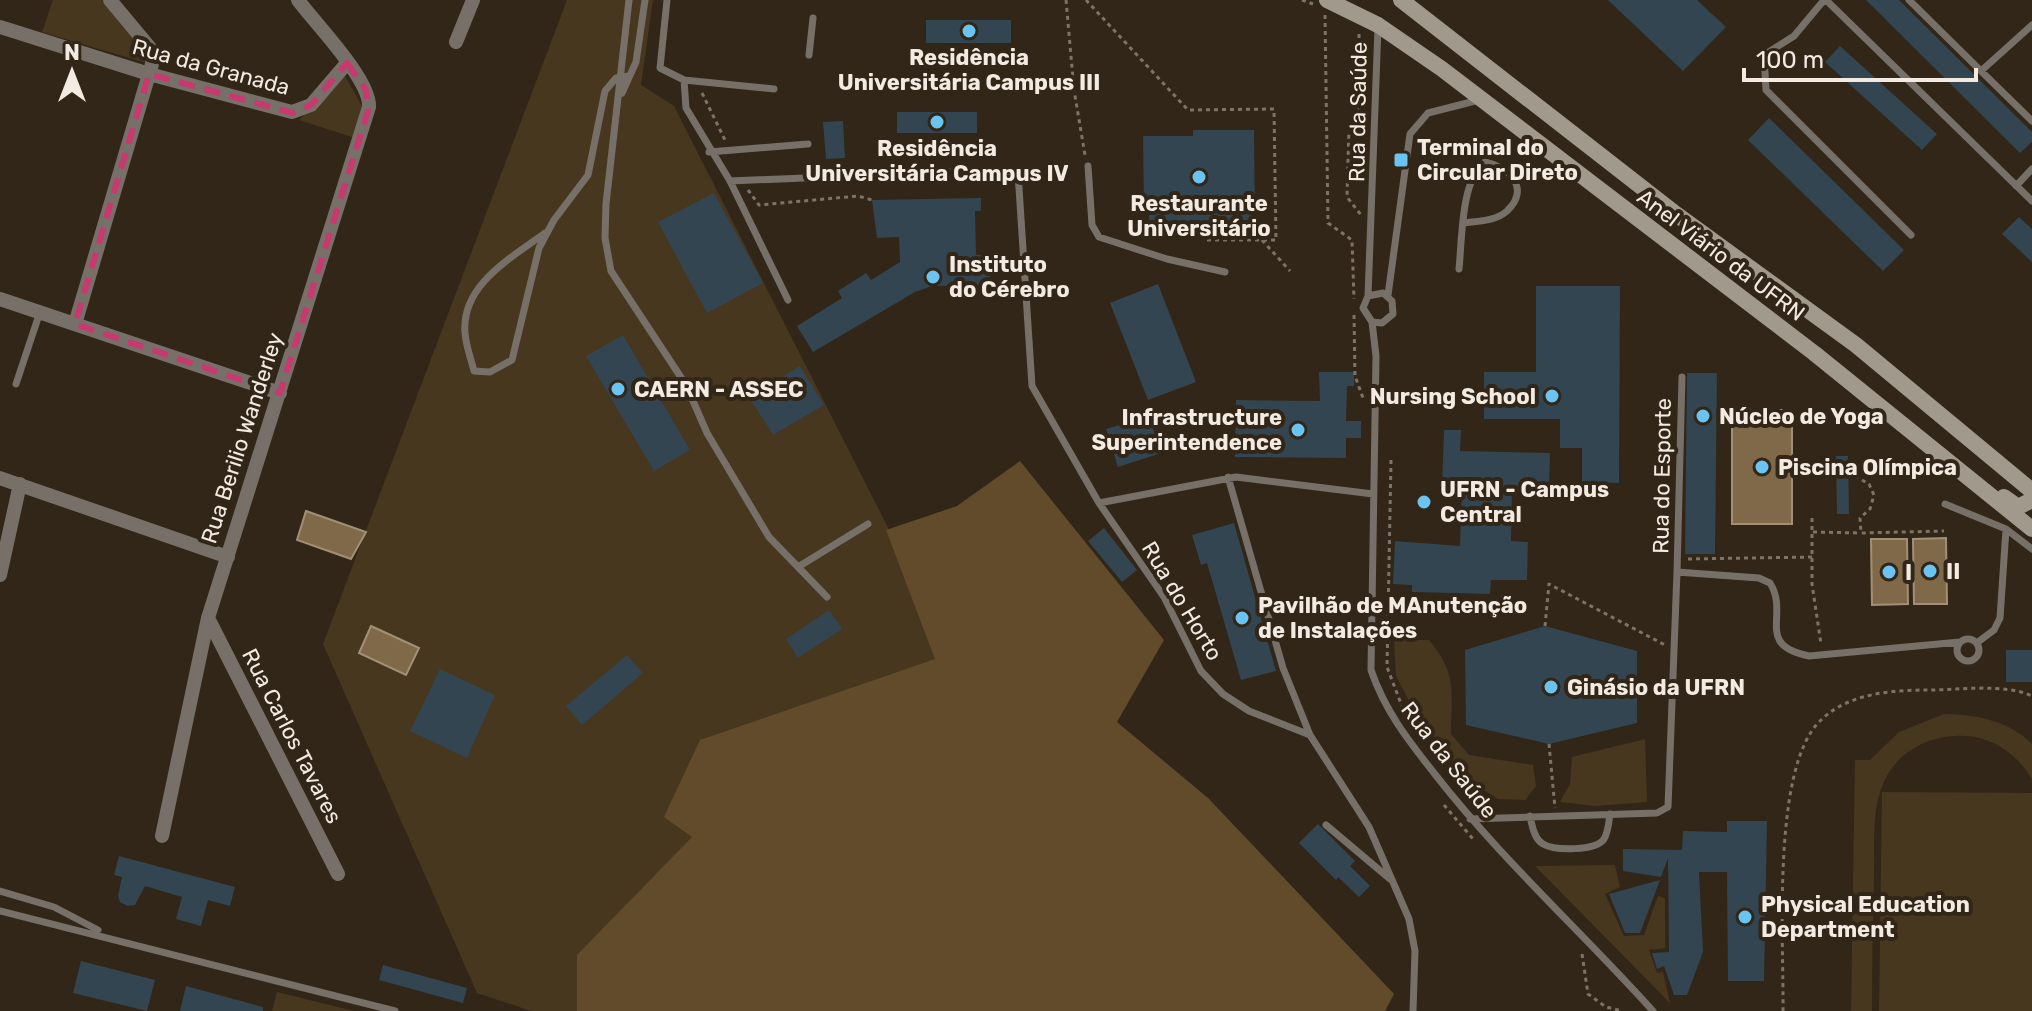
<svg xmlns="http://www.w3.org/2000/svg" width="2032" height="1011" font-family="Rubik,sans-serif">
	<rect width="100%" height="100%" fill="#312617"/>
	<path fill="#48371f" d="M53 0H102L149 56 146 63 42 32Z
		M567 0H653L641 85 674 106 942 634 1208 798 1394 994 1385 1011H531L477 993 323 644Z
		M345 76 362 106 355 138 299 120Z
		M1394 640H1429C1458 675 1451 691 1451 734L1469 755 1533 765 1536 786 1525 800 1498 799 1469 781 1418 718 1396 676Z
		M1944 714C1977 715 2008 720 2032 744V779C2016 752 1988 734 1956 736 1925 737 1895 754 1883 784 1871 812 1875 846 1874 875 1873 921 1872 966 1872 1011H1851L1855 760H1870L1899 732Z
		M1645 739 1647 802 1595 806 1560 802 1570 784 1572 757Z
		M1882 792 2032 793V1011H1879Z
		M1615 865 1620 887 1605 894 1624 936 1644 935 1658 896 1665 898V948L1649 950 1657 973 1663 972 1670 1003 1535 866Z
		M277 992 354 1011H272Z"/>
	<path fill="#614b2b" d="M1020 461 1164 640 1117 722 1208 798 1394 994 1385 1011H577V955L692 837 664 817 700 740 935 659 886 530 957 506Z"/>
	<path fill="#806948" stroke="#a29076" stroke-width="2" d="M1732 410H1792V524H1732Z
		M306 511 366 532 351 559 297 540Z
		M1946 538 1947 604H1914L1913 539Z
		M1871 539H1907L1908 604 1872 605Z
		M371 626 419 648 406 675 359 653Z"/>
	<path fill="#334550" d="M1608 0H1697L1726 27 1683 71Z
		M1866 0H1899L2032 132V142L2020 153Z
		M926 20H1011V43H926Z
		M1840 46 1937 134 1922 150 1825 62Z
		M897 112H977V133H897Z
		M1769 118 1904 250 1883 271 1748 140Z
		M843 121 845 158 826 159 823 122Z
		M1193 130H1254L1255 232H1149V207H1144L1143 136H1193Z
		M714 193 763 283 707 313 658 222Z
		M981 198V211H975L976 255H990V285L932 286 915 292 813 352 797 326 842 298 838 291 866 273 871 280 900 262 899 237 877 238 872 200Z
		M2019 217 2032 229V262L2002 234Z
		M1158 284 1196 382 1148 400 1110 303Z
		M1536 286H1620L1619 483 1582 482V448H1560V419H1484V372H1536Z
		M623 335 690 450 654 471 586 356Z
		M800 366 824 405 773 435 749 397Z
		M1319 372H1354V386H1347L1346 421H1361V438H1346V458L1235 457 1236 400 1320 401Z
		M1687 373H1717L1715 554H1685Z
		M1149 416 1161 453 1118 467 1106 429Z
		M1444 430H1461L1460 451 1550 453 1549 490 1512 489 1511 541 1528 542 1527 580H1491L1490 594 1412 592V585L1393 584 1395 541 1460 546 1462 487H1442Z
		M1836 456H1848L1849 514H1837Z
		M1234 523 1276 671 1241 680 1207 563 1201 565 1192 535Z
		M1104 528 1137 570 1122 582 1088 541Z
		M829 610 842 629 798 658 786 639Z
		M1545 626 1637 651V723L1549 744 1466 725 1465 650Z
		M2006 650H2032V682H2006Z
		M627 655 643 673 582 725 566 706Z
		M440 669 495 695 467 758 410 731Z
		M1727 821H1767L1764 981H1728L1727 872H1699L1703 952 1687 995H1674L1664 966 1657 969 1652 953 1669 952 1668 858 1661 877 1623 871V849L1682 850 1683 831 1727 832Z
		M1318 824 1355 861 1350 866 1370 886 1359 897 1338 877 1336 880 1299 843Z
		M119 856 235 887 230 906 208 900 201 926 176 919 182 897 145 886 135 905 127 906 120 902 118 896 122 877 114 875Z
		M1660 880 1640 933H1625L1609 894Z
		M81 961 155 980 147 1011 73 993Z
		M383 965 467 988 463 1003 379 980Z
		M186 986 263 1007V1011H180Z"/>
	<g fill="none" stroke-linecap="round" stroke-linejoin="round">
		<path stroke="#7d7367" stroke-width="3" stroke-dasharray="4 4" stroke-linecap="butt" d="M1066 0 1074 90 1085 155
			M1086 0 1188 110 1274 109 1276 240H1203
			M1302 0 1313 4
			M1325 15 1328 223 1352 240 1354 299
			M1359 34V113L1349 127 1347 197 1361 215
			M702 93 725 140
			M748 190 759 205 858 196 872 200
			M1262 240 1290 271
			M1354 315 1355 376 1363 398
			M1391 460 1387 667 1403 709
			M1855 476 1869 484 1874 495 1870 509 1860 518 1861 533 1944 531
			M1812 518V584L1821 644
			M1813 532 1861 533
			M1688 559 1812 557
			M1545 626 1549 584 1665 645
			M1549 744 1555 808
			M1444 805 1473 839
			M1582 954 1588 994 1606 1007 1622 1011
			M1783 1011C1784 944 1771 766 1821 720 1849 693 1892 690 1929 690 1960 690 2004 683 2032 696"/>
		<path stroke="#767068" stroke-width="7" d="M629 0 606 204 605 238 611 271 686 385 707 433 769 537 827 597
			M667 0 660 68 684 80 774 89
			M1824 0 1794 36 1764 55 1766 90 1911 235
			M1826 0 2032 201
			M1909 0 1981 71
			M2032 25 1981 71 2032 121
			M809 55 813 18
			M684 80 686 108 730 181 788 300
			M622 93 636 62 645 0
			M709 152 808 144
			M1088 166 1092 225 1099 237 1167 259 1225 272
			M730 181 999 170 1018 173 1032 386 1099 503
			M2016 186 2032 169
			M545 233C511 258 461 285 465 333 466 346 471 359 474 371L490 372 512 360 539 248 554 220 588 175 605 91 616 78 629 76
			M1459 269C1462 241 1461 178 1485 162 1509 167 1531 188 1507 211 1496 221 1479 221 1464 223
			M1388 295 1410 134 1428 113 1479 100
			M1368 296 1378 27
			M1372 322 1382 323 1393 314 1392 301 1383 293 1368 296 1363 308 1372 322 1376 356 1371 670C1385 711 1408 740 1434 773 1500 858 1581 931 1653 1011
			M1682 377 1677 572 1759 578 1770 583C1790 615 1754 645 1809 656L1960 642
			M16 384 40 312
			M1228 477 1283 668 1310 735
			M1373 494 1236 477 1099 503 1164 597 1201 671 1223 694 1249 711 1310 735 1369 827 1409 919 1415 951 1413 1011
			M1945 504 2006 529
			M798 567 868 524
			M1957 650a11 11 0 1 1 22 0a11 11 0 1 1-22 0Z
			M1978 642 1994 630 2000 618 2006 529 2032 549
			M1530 816C1532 825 1534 839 1543 844 1555 851 1596 851 1604 839 1608 833 1609 821 1610 814
			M1470 819 1657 813 1668 807 1677 572
			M1326 825 1390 879
			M0 891 54 907 98 930
			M0 911 395 1011"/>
		<path stroke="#767068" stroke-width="14" d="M0 27 149 74 292 112 311 105 347 63
			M456 42 473 0
			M0 299 280 393
			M75 324 155 54 110 0
			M0 478 228 557
			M0 575 20 484
			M208 618 338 874
			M162 836 208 618 369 107C371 80 315 23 298 0"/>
		<path stroke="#a2998d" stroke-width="16" d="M1327 0 1378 25 1442 69 1814 353 2032 529
			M1401 0 1676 214 1856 345 2032 491
			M2004 497 2018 507 2032 500"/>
	</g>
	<path fill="none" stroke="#c9386f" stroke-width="6" stroke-dasharray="16 10" stroke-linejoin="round" d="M347 63 366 90 368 111 280 393 75 324 149 74 293 113 311 105Z"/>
	<g fill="#6ac3f1" stroke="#312617" stroke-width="3">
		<circle cx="969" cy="31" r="8"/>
		<circle cx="937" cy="122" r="8"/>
		<rect x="1393" y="152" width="16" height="16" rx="4"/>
		<circle cx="1199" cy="177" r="8"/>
		<circle cx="933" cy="277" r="8"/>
		<circle cx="618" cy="389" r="8"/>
		<circle cx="1552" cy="396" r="8"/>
		<circle cx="1703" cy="416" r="8"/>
		<circle cx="1298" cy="430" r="8"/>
		<circle cx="1762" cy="467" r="8"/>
		<circle cx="1424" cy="502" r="8"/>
		<circle cx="1930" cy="571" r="8"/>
		<circle cx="1889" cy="572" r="8"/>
		<circle cx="1242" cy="618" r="8"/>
		<circle cx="1551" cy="687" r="8"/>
		<circle cx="1745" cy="917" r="8"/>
	</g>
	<g text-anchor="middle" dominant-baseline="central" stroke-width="8" stroke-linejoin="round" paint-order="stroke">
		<g font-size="22" font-weight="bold" fill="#f3ebe2" stroke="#312617" text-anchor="start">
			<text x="969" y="57" text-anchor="middle">Residência<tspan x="969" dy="25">Universitária Campus III</tspan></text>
			<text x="1417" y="147">Terminal do<tspan x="1417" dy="25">Circular Direto</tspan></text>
			<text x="937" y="148" text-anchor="middle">Residência<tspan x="937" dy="25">Universitária Campus IV</tspan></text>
			<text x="1199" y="203" text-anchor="middle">Restaurante<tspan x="1199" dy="25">Universitário</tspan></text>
			<text x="949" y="264">Instituto<tspan x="949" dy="25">do Cérebro</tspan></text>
			<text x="634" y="389">CAERN - ASSEC</text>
			<text x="1536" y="396" text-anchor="end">Nursing School</text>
			<text x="1719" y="416">Núcleo de Yoga</text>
			<text x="1282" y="417" text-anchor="end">Infrastructure<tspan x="1282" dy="25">Superintendence</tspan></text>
			<text x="1778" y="467">Piscina Olímpica</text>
			<text x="1440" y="489">UFRN - Campus<tspan x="1440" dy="25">Central</tspan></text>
			<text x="1946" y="571">II</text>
			<text x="1905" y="572">I</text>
			<text x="1258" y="605">Pavilhão de MAnutenção<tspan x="1258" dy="25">de Instalações</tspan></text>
			<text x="1567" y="687">Ginásio da UFRN</text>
			<text x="1761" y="904">Physical Education<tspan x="1761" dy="25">Department</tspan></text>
		</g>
		<g font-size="22" fill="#f3ebe2" stroke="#312617">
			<text transform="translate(211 67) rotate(15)">Rua da Granada</text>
			<text transform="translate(1358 112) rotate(-89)">Rua da Saúde</text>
			<text transform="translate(1721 255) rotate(37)">Anel Viário da UFRN</text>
			<text transform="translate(242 438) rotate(-72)">Rua Berilio Wanderley</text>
			<text transform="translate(1662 476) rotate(-89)">Rua do Esporte</text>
			<text transform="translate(1182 601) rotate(59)">Rua do Horto</text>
			<text transform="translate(292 736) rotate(63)">Rua Carlos Tavares</text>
			<text transform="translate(1449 760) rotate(52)">Rua da Saúde</text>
		</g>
	</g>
	<g transform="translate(72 72)" stroke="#312617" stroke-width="6" paint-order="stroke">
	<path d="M0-6L14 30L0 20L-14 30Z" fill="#f3ebe2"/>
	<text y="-12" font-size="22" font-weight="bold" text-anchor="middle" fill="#f3ebe2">N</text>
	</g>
	<path d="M1744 68v12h232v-12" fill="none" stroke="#f3ebe2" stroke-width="4"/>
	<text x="1756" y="68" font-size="24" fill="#f3ebe2" stroke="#312617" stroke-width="6" paint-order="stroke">100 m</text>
</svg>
